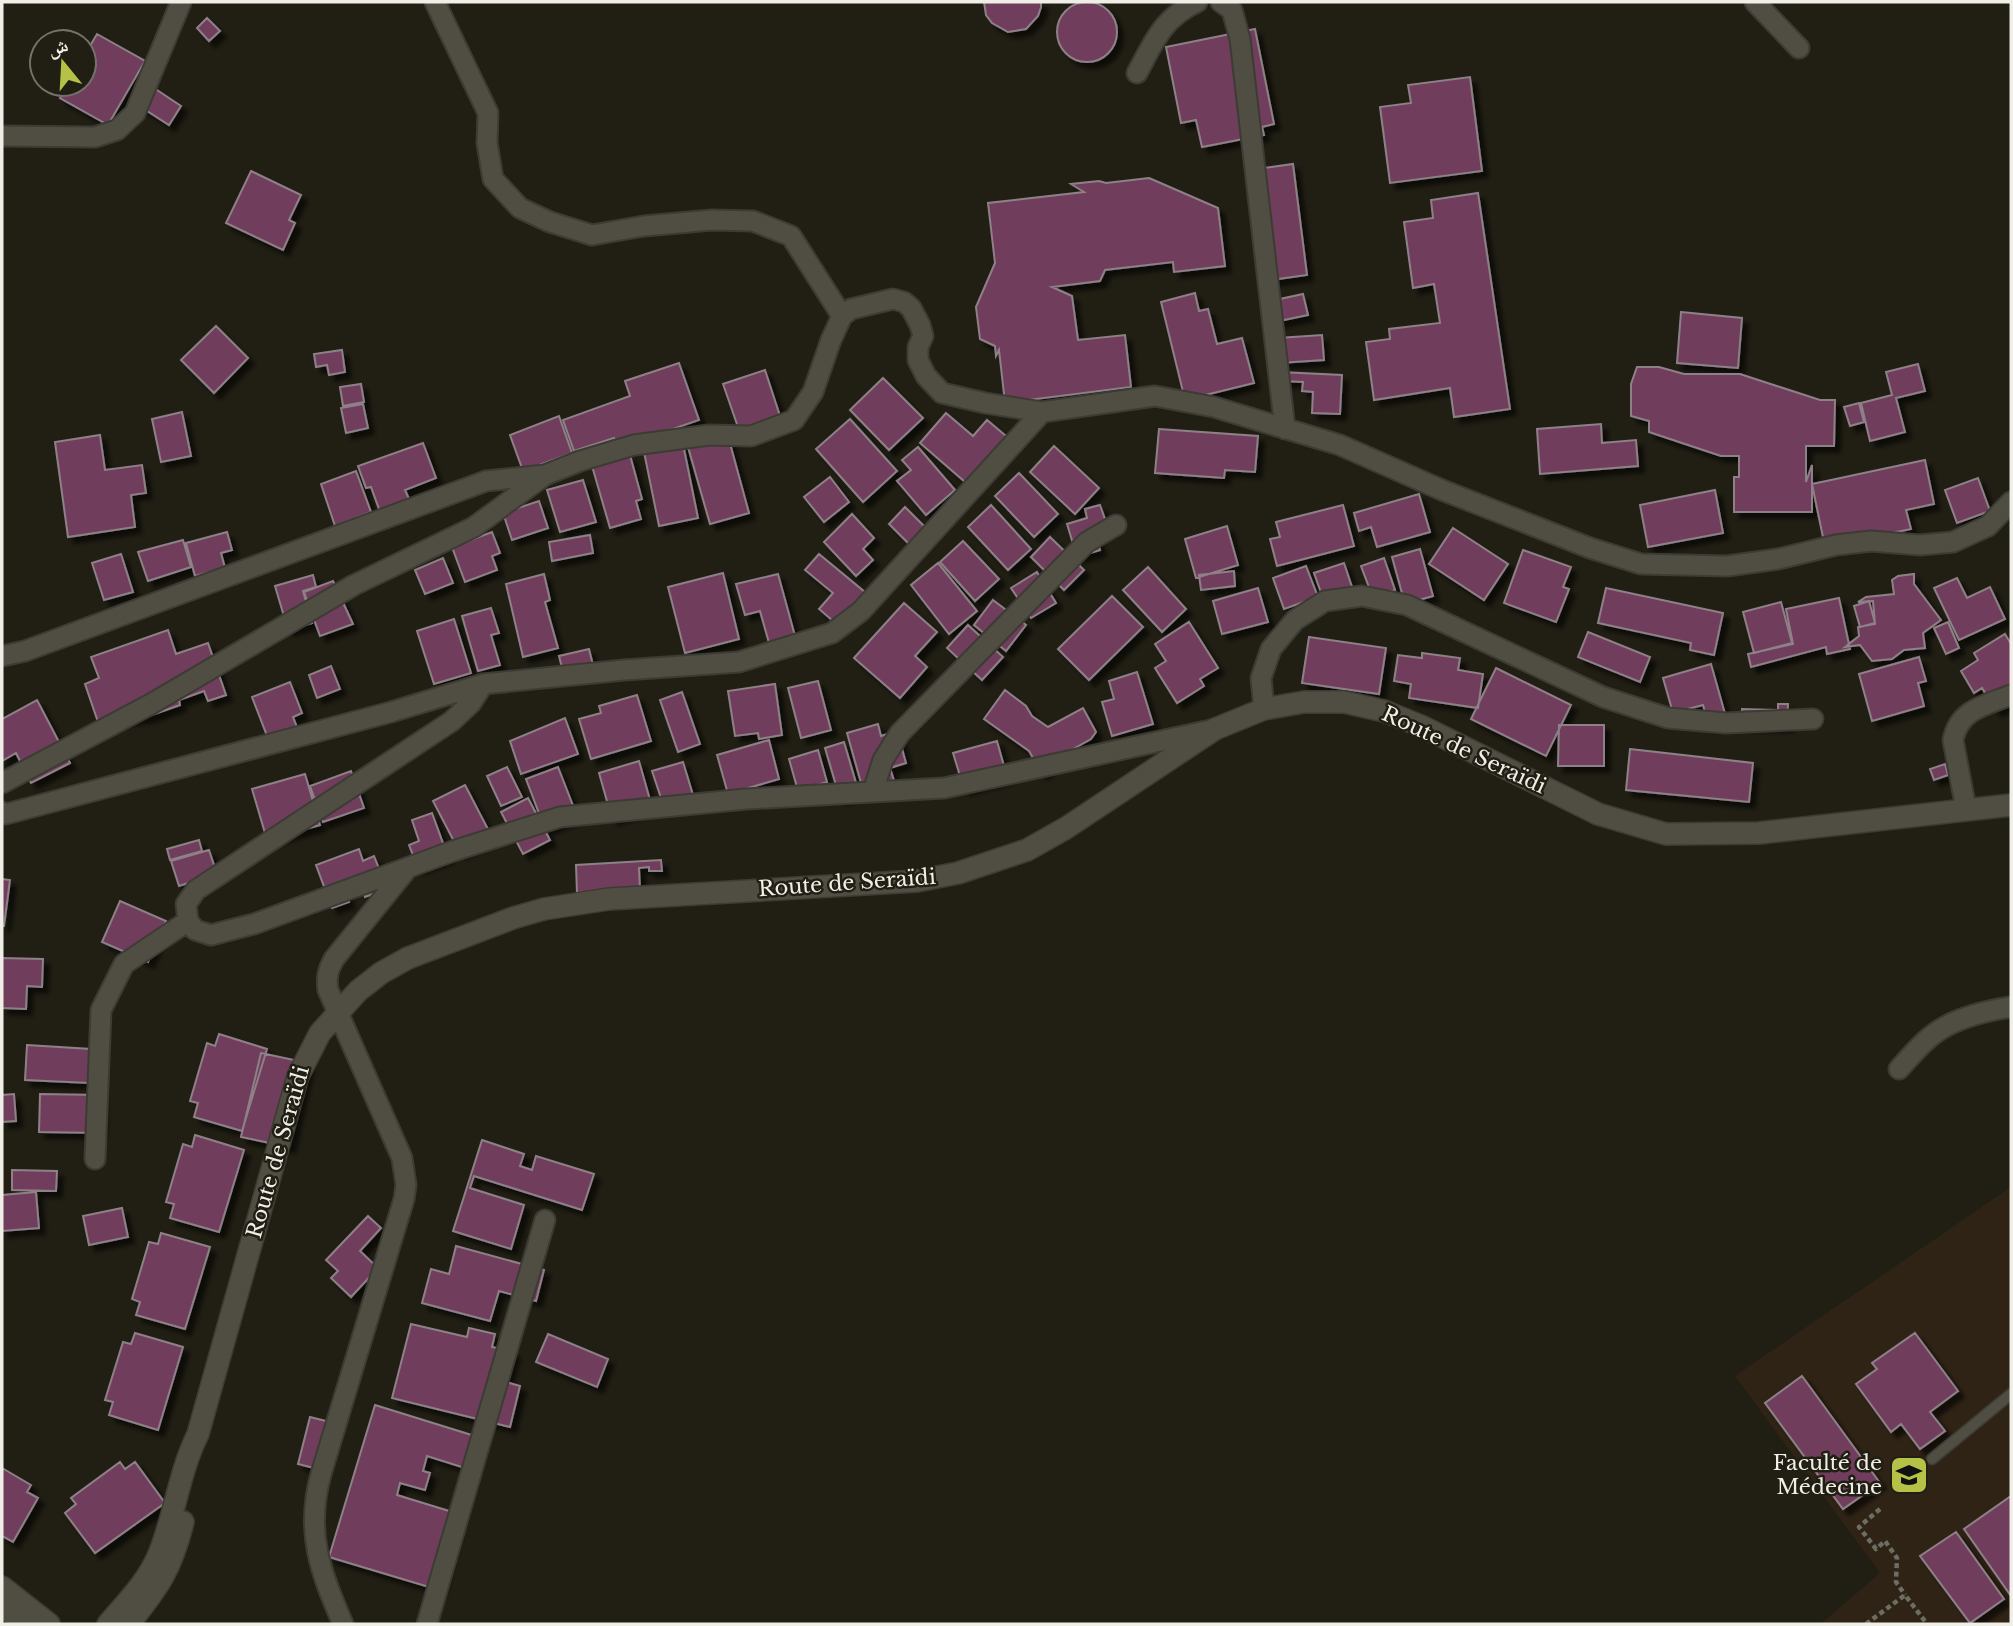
<svg xmlns="http://www.w3.org/2000/svg" width="2013" height="1626" font-family="'Libre Baskerville','Noto Naskh Arabic',serif">
	<defs>
		<filter id="shadow"><feDropShadow dx="6" dy="6" stdDeviation="2" flood-color="#0009"/></filter>
	</defs>
	<rect width="100%" height="100%" fill="#211f14"/>
	<path fill="#2f2315" d="M2011 1187V1624H1821L1880 1573 1735 1376Z"/>
	<path fill="#703e5c" stroke="#8e8087" stroke-width="2" filter="url(#shadow)" d="M984 2H1041V7L1038 16 1026 29 1008 32 992 23 986 15Z
		M1057 32a30 30 0 1 1 60 0a30 30 0 1 1-60 0Z
		M207 18 220 31 209 41 197 28Z
		M1255 29 1274 124 1262 127 1264 135 1202 147 1196 120 1181 123 1166 47Z
		M97 34 145 61 108 125 60 98 68 84H84V56Z
		M1470 77 1482 171 1390 183 1380 107 1411 103 1408 85Z
		M154 88 181 106 169 125 141 107Z
		M1293 164 1307 275 1264 281 1249 170Z
		M251 171 301 195 289 220 295 223 283 250 226 223Z
		M1149 178 1218 208 1225 266 1174 272 1173 262 1105 270 1100 281 1052 287 1072 296 1078 340 1125 335 1131 387 1005 403 999 350 996 356 995 346 980 339 976 307 995 263 988 203 1084 192 1071 184 1099 181 1106 183Z
		M1478 193 1510 409 1454 417 1450 388 1374 400 1366 342 1390 339 1389 329 1440 323 1434 284 1413 288 1404 222 1433 218 1431 200Z
		M1195 293 1199 311 1208 309 1217 344 1242 338 1254 383 1185 400 1161 302Z
		M1303 294 1308 315 1265 324 1261 303Z
		M1681 312 1742 318 1738 368 1677 363Z
		M216 326 248 358 214 393 181 360Z
		M1322 335 1324 360 1280 363 1278 338Z
		M342 350 345 372 329 375 327 365 316 367 314 354Z
		M679 363 699 420 618 448 614 438 574 451 563 420 630 396 625 381Z
		M1918 364 1925 391 1896 398 1905 432 1870 441 1861 403 1892 395 1886 372Z
		M1637 367H1659L1684 374H1740L1820 400H1835L1834 446H1806V482L1812 465V512H1734V477H1739V456H1721L1649 432V421L1631 416V384Z
		M765 370 780 416 739 430 723 384Z
		M1280 372 1342 375 1340 414 1312 413 1313 392 1302 391 1303 382 1280 381Z
		M883 378 923 418 889 450 850 410Z
		M361 384 364 402 343 406 340 387Z
		M1859 403 1864 422 1850 426 1844 407Z
		M363 404 368 428 346 433 341 408Z
		M182 412 191 456 161 462 152 419Z
		M946 413 973 436 987 420 1012 441 972 488 920 443Z
		M559 416 572 453 523 471 510 435Z
		M850 419 897 471 863 502 816 449Z
		M1601 424 1602 443 1636 440 1638 466 1540 474 1537 429Z
		M1159 429 1258 436 1255 472 1225 470 1224 478 1155 473Z
		M100 435 105 470 142 465 146 493 131 495 135 527 68 537 55 442Z
		M728 436 749 513 710 524 688 447Z
		M682 439 698 518 659 526 643 447Z
		M423 443 436 478 405 490 410 501 380 512 371 487 366 488 358 466Z
		M1054 446 1099 488 1075 514 1030 472Z
		M918 447 955 490 926 515 897 481 911 470 902 460Z
		M630 455 642 499 636 501 641 519 610 528 592 466Z
		M1925 460 1934 504 1906 510 1911 529 1825 547 1812 484Z
		M356 471 371 512 335 526 321 484Z
		M1019 473 1058 514 1034 537 995 496Z
		M830 477 849 502 824 522 804 497Z
		M1978 478 1990 511 1957 523 1945 490Z
		M583 480 596 522 560 532 547 490Z
		M1715 490 1723 533 1648 547 1640 505Z
		M1419 494 1430 532 1377 547 1371 527 1359 531 1354 513Z
		M539 501 548 528 512 540 503 513Z
		M991 505 1031 549 1008 570 968 527Z
		M1100 505 1106 522 1093 527 1100 550 1077 557 1067 524 1087 518 1085 509Z
		M1343 505 1354 546 1277 566 1270 539 1280 537 1276 522Z
		M905 507 925 527 909 544 889 524Z
		M852 514 874 538 863 549 873 560 856 576 824 542Z
		M1227 526 1238 565 1196 578 1185 539Z
		M1453 528 1508 564 1484 600 1429 564Z
		M227 532 232 550 221 553 225 568 195 576 186 543Z
		M492 532 500 553 492 556 497 570 465 582 452 547Z
		M590 535 593 553 552 561 549 542Z
		M1050 537 1084 570 1064 590 1031 557Z
		M183 540 191 567 148 581 138 552Z
		M963 541 999 579 975 601 940 562Z
		M1420 549 1433 596 1405 604 1392 557Z
		M1523 550 1571 567 1563 587 1569 589 1556 622 1504 603Z
		M121 554 133 592 104 600 92 563Z
		M819 554 866 593 839 626 819 609 833 593 805 570Z
		M443 558 453 583 425 594 415 570Z
		M1384 558 1395 590 1373 598 1361 566Z
		M938 563 977 611 949 634 911 585Z
		M1344 563 1353 590 1324 601 1314 573Z
		M1306 566 1318 597 1284 609 1273 578Z
		M1148 567 1186 609 1162 632 1123 590Z
		M1234 571 1235 586 1201 590 1199 575Z
		M1037 572 1056 603 1031 618 1011 588Z
		M723 573 739 639 685 653 668 587Z
		M544 574 550 600 545 602 558 648 523 657 506 584Z
		M778 574 795 636 769 643 760 611 745 615 736 584Z
		M1914 574V584L1941 620 1923 633 1925 648 1904 650 1892 659 1872 661 1860 645 1845 647 1859 636 1858 627 1875 624 1873 601 1858 602 1866 597 1894 594 1892 580 1898 576Z
		M313 575 316 587 303 591 312 623 288 630 275 586Z
		M1957 578 1967 598 1990 587 2005 619 1959 640 1934 588Z
		M333 581 353 624 320 636 304 592Z
		M1258 588 1268 622 1222 634 1213 601Z
		M1606 588 1723 613 1714 655 1690 650 1691 643 1598 623Z
		M1112 596 1143 627 1089 680 1058 649Z
		M1839 598 1850 649 1827 654 1826 647 1751 667 1748 654 1793 644 1786 609Z
		M993 600 1026 625 1006 651 974 625Z
		M1869 601 1875 623 1860 627 1854 606Z
		M1781 602 1792 643 1754 653 1743 612Z
		M904 603 937 632 915 656 927 667 900 698 854 658Z
		M491 608 499 633 491 635 500 665 478 671 462 616Z
		M454 619 471 673 434 684 417 631Z
		M1189 622 1218 668 1200 679 1204 686 1177 703 1155 668 1166 661 1155 644Z
		M1948 622 1959 648 1946 654 1934 628Z
		M968 625 1003 657 982 680 947 648Z
		M168 630 176 654 208 643 226 695 208 701 204 691 179 700 180 705 146 717 98 722 85 684 99 678 91 657Z
		M1588 632 1650 657 1640 682 1578 657Z
		M2005 634 2011 644V702L1996 711 1982 688 1974 693 1961 671 1978 660 1974 653Z
		M1309 637 1386 648 1379 694 1302 683Z
		M589 649 593 665 563 672 559 656Z
		M1422 653 1460 658 1458 670 1483 674 1478 708 1409 698 1411 684 1394 681 1398 655 1422 658Z
		M1919 657 1926 681 1918 683 1924 706 1872 721 1859 674Z
		M1711 664 1727 721 1709 726 1703 705 1673 713 1663 678Z
		M331 666 340 689 317 698 309 675Z
		M1496 668 1571 705 1546 756 1471 719Z
		M1137 672 1153 724 1112 736 1102 702 1114 699 1109 681Z
		M818 681 831 730 801 738 788 688Z
		M290 682 302 713 293 717 298 730 269 741 252 697Z
		M775 684 782 735 759 739 758 733 735 736 728 691Z
		M1005 690 1026 706 1032 716 1048 727 1083 708 1096 732 1091 739 1057 758 1042 774 1029 751 984 719Z
		M682 692 700 744 678 752 660 700Z
		M637 695 651 741 591 759 579 719 601 713 599 706Z
		M37 700 70 763 31 783 16 753 2 761V719Z
		M1778 704H1788L1787 726 1742 725V709L1778 710Z
		M565 718 578 754 521 774 510 741Z
		M878 724 881 736 897 731 906 763 890 768 896 787 863 790 847 733Z
		M1559 725H1604V766H1558Z
		M769 740 779 779 728 794 717 755Z
		M997 741 1007 777 964 789 953 753Z
		M844 742 859 793 840 799 825 748Z
		M1630 749 1753 763 1749 802 1626 790Z
		M818 750 827 782 798 791 789 759Z
		M639 761 652 807 612 819 599 773Z
		M683 762 693 795 663 804 652 771Z
		M1945 764 1948 775 1934 780 1930 769Z
		M507 767 522 797 501 806 487 776Z
		M558 767 577 816 545 829 526 779Z
		M351 771 364 808 323 822 310 786Z
		M305 774 320 825 267 840 252 789Z
		M465 785 492 837 460 853 433 801Z
		M528 798 550 840 523 854 501 812Z
		M432 813 448 857 418 868 409 845 419 841 412 820Z
		M199 840 202 851 170 860 167 849Z
		M359 849 363 861 374 856 387 889 365 897 359 880 343 887 349 902 332 908 316 865Z
		M209 850 217 874 179 886 171 861Z
		M661 860 662 871H649V867L639 868 640 890 577 893 576 865Z
		M2 879 10 880 4 926H2Z
		M120 901 166 921 148 962 102 942Z
		M2 958 43 959 42 987 27 986 26 1009 2 1008Z
		M219 1034 267 1049 242 1131 194 1117 198 1103 190 1101 207 1043 215 1046Z
		M27 1045 91 1049 89 1083 25 1080Z
		M261 1053 308 1063 289 1147 241 1137Z
		M14 1094 16 1121 2 1122V1095Z
		M40 1094 101 1095 100 1133 39 1132Z
		M195 1135 244 1150 219 1232 170 1218 174 1204 166 1202 183 1144 192 1147Z
		M482 1140 524 1154 520 1166 532 1170 536 1156 594 1174 582 1210 474 1176 470 1188 524 1205 511 1249 453 1231Z
		M12 1170 57 1171 56 1191 12 1190Z
		M36 1192 39 1228 2 1231V1195Z
		M122 1208 128 1237 89 1245 83 1216Z
		M368 1216 381 1228 360 1251 378 1268 351 1297 331 1278 338 1271 326 1260Z
		M161 1233 210 1247 185 1329 136 1315 140 1302 132 1299 149 1242 158 1244Z
		M456 1246 544 1270 536 1301 499 1291 490 1321 422 1303 431 1269 449 1274Z
		M411 1324 467 1337 469 1328 495 1334 492 1347 514 1352 506 1382 520 1386 510 1427 392 1398Z
		M135 1333 183 1347 158 1430 109 1415 113 1402 105 1400 123 1342 131 1344Z
		M1915 1333 1958 1391 1930 1412 1945 1431 1920 1449 1901 1424 1891 1432 1856 1384 1877 1369 1872 1363Z
		M548 1334 608 1359 597 1387 536 1362Z
		M1802 1376 1880 1483 1843 1509 1765 1403Z
		M375 1405 478 1437 468 1469 427 1456 423 1471 430 1473 425 1490 400 1483 397 1495 459 1514 439 1590 329 1557Z
		M310 1417 334 1423 322 1470 298 1464Z
		M120 1462 125 1469 135 1462 165 1503 95 1553 65 1513 76 1504 71 1498Z
		M2 1468 31 1485 27 1492 38 1498 13 1542 2 1536Z
		M2011 1496V1596L1964 1529Z
		M1956 1532 2004 1599 1970 1623 1920 1556Z"/>
	<g fill="none" stroke-linecap="round" stroke-linejoin="round">
		<defs>
			<path id="service" d="M1932 1459 2011 1394"/>
			<path id="minor" d="M435 2 488 113 487 143 493 179 520 208 550 222 592 235 644 226 712 220 753 221 791 236 842 316
				M1221 2 1232 10 1240 39 1285 429
				M1755 2 1799 48
				M1137 73C1155 40 1162 19 1197 2
				M2 136 95 137 117 130 135 113 181 2
				M2 656 25 651 486 481 545 475 580 461 634 445 709 435 751 436 794 420 813 392 831 340 842 316 851 309 893 299 904 302 911 308 920 325 923 336 918 347V360L926 376 942 393 985 403 1042 412 1155 396 1214 407 1340 445 1442 490 1590 548 1641 564 1727 566 1778 559 1836 545 1871 541 1920 545 1953 542 1988 526 2011 502
				M1264 709 1261 678 1271 649 1295 620 1325 601 1362 596 1407 605 1603 697 1668 718 1726 723 1813 719
				M2 783 151 704 354 585 474 527 545 475
				M873 791 883 760 900 733 1087 542 1116 525
				M1966 809 1953 740C1959 709 1986 705 2011 695
				M2 812 6 814 391 712 483 684 624 670 739 662 832 633 861 611 1042 412
				M188 921 195 930 211 935 254 924 453 851 560 817 746 799 944 788 1211 730
				M1899 1069C1909 1058 1919 1046 1930 1037 1951 1019 1984 1011 2011 1007
				M95 1159 101 1010 124 964 188 921 186 904 196 890 452 721 471 703 483 684
				M343 1624C320 1571 305 1532 321 1474L404 1199 406 1185 402 1158 328 990C326 977 328 970 334 959L406 870
				M427 1624 545 1220"/>
			<path id="tertiary" d="M108 1624C127 1602 148 1581 159 1554 175 1515 179 1472 198 1434L298 1076 320 1033 358 991 381 973 408 958 513 918 544 909 609 899 917 881 958 873 1027 850 1066 828 1215 729 1264 709 1304 702H1344L1384 711 1421 726 1598 814 1666 834 1759 833 2011 805
				M129 1624C159 1586 171 1570 183 1522"/>
			<path id="secondary" d="M2 1587 49 1624
				M2 1606 26 1624"/>
		</defs>
		<use href="#service" stroke="#3c3b34" stroke-width="13"/>
		<use href="#minor" stroke="#3c3b34" stroke-width="23"/>
		<use href="#tertiary" stroke="#3c3b34" stroke-width="24"/>
		<use href="#secondary" stroke="#3c3b34" stroke-width="24"/>
		<path stroke="#6e6d63" stroke-width="4.5" stroke-dasharray="5 3.5" stroke-linecap="butt" d="M1880 1509 1859 1527 1876 1549 1885 1541 1897 1558 1896 1582 1905 1595
			M1866 1624 1905 1595 1927 1624"/>
		<use href="#service" stroke="#504e42" stroke-width="10"/>
		<use href="#minor" stroke="#504e42" stroke-width="19"/>
		<use href="#tertiary" stroke="#504e42" stroke-width="21"/>
		<use href="#secondary" stroke="#504e42" stroke-width="21"/>
	</g>
	<defs>
		<symbol id="university-square" viewBox="-11 -11 22 22"><rect x="-9" y="-9" width="18" height="18" rx="4" fill="#b6c148" stroke="#211f14"/><path d="M0-5L7-2L0 1L-7-2ZM-4 1L0 2.5L4 1V4Q0 6-4 4Z" fill="#111"/></symbol>
	</defs>
	<g fill-rule="evenodd">
		<use href="#university-square" x="1887" y="1453" width="44" height="44"/>
	</g>
	<g text-anchor="middle" dominant-baseline="central" stroke-width="5" stroke-linejoin="round" paint-order="stroke">
		<g font-size="21" fill="#efeee7" stroke="#211f14">
			<text transform="translate(1464 750) rotate(25)">Route de Seraïdi</text>
			<text transform="translate(847 883) rotate(-4)">Route de Seraïdi</text>
			<text transform="translate(278 1152) rotate(-74)">Route de Seraïdi</text>
		</g>
		<g font-size="21" fill="#efeee7" stroke="#211f14" text-anchor="end">
			<text x="1882" y="1463">Faculté de<tspan x="1882" dy="24">Médecine</tspan></text>
		</g>
	</g>
	<rect width="2013" height="1626" fill="none" stroke="#efeee7" stroke-width="7"/>
	<g transform="translate(63 63) rotate(342)"><circle r="33" fill="#211f14" stroke="#737268" stroke-width="2"/>
	<path d="M0-5L12 26L0 18L-12 26Z" fill="#b6c148"/>
	<text y="-10" font-size="19" font-weight="bold" text-anchor="middle" fill="#efeee7">ش</text>
	</g>
</svg>
